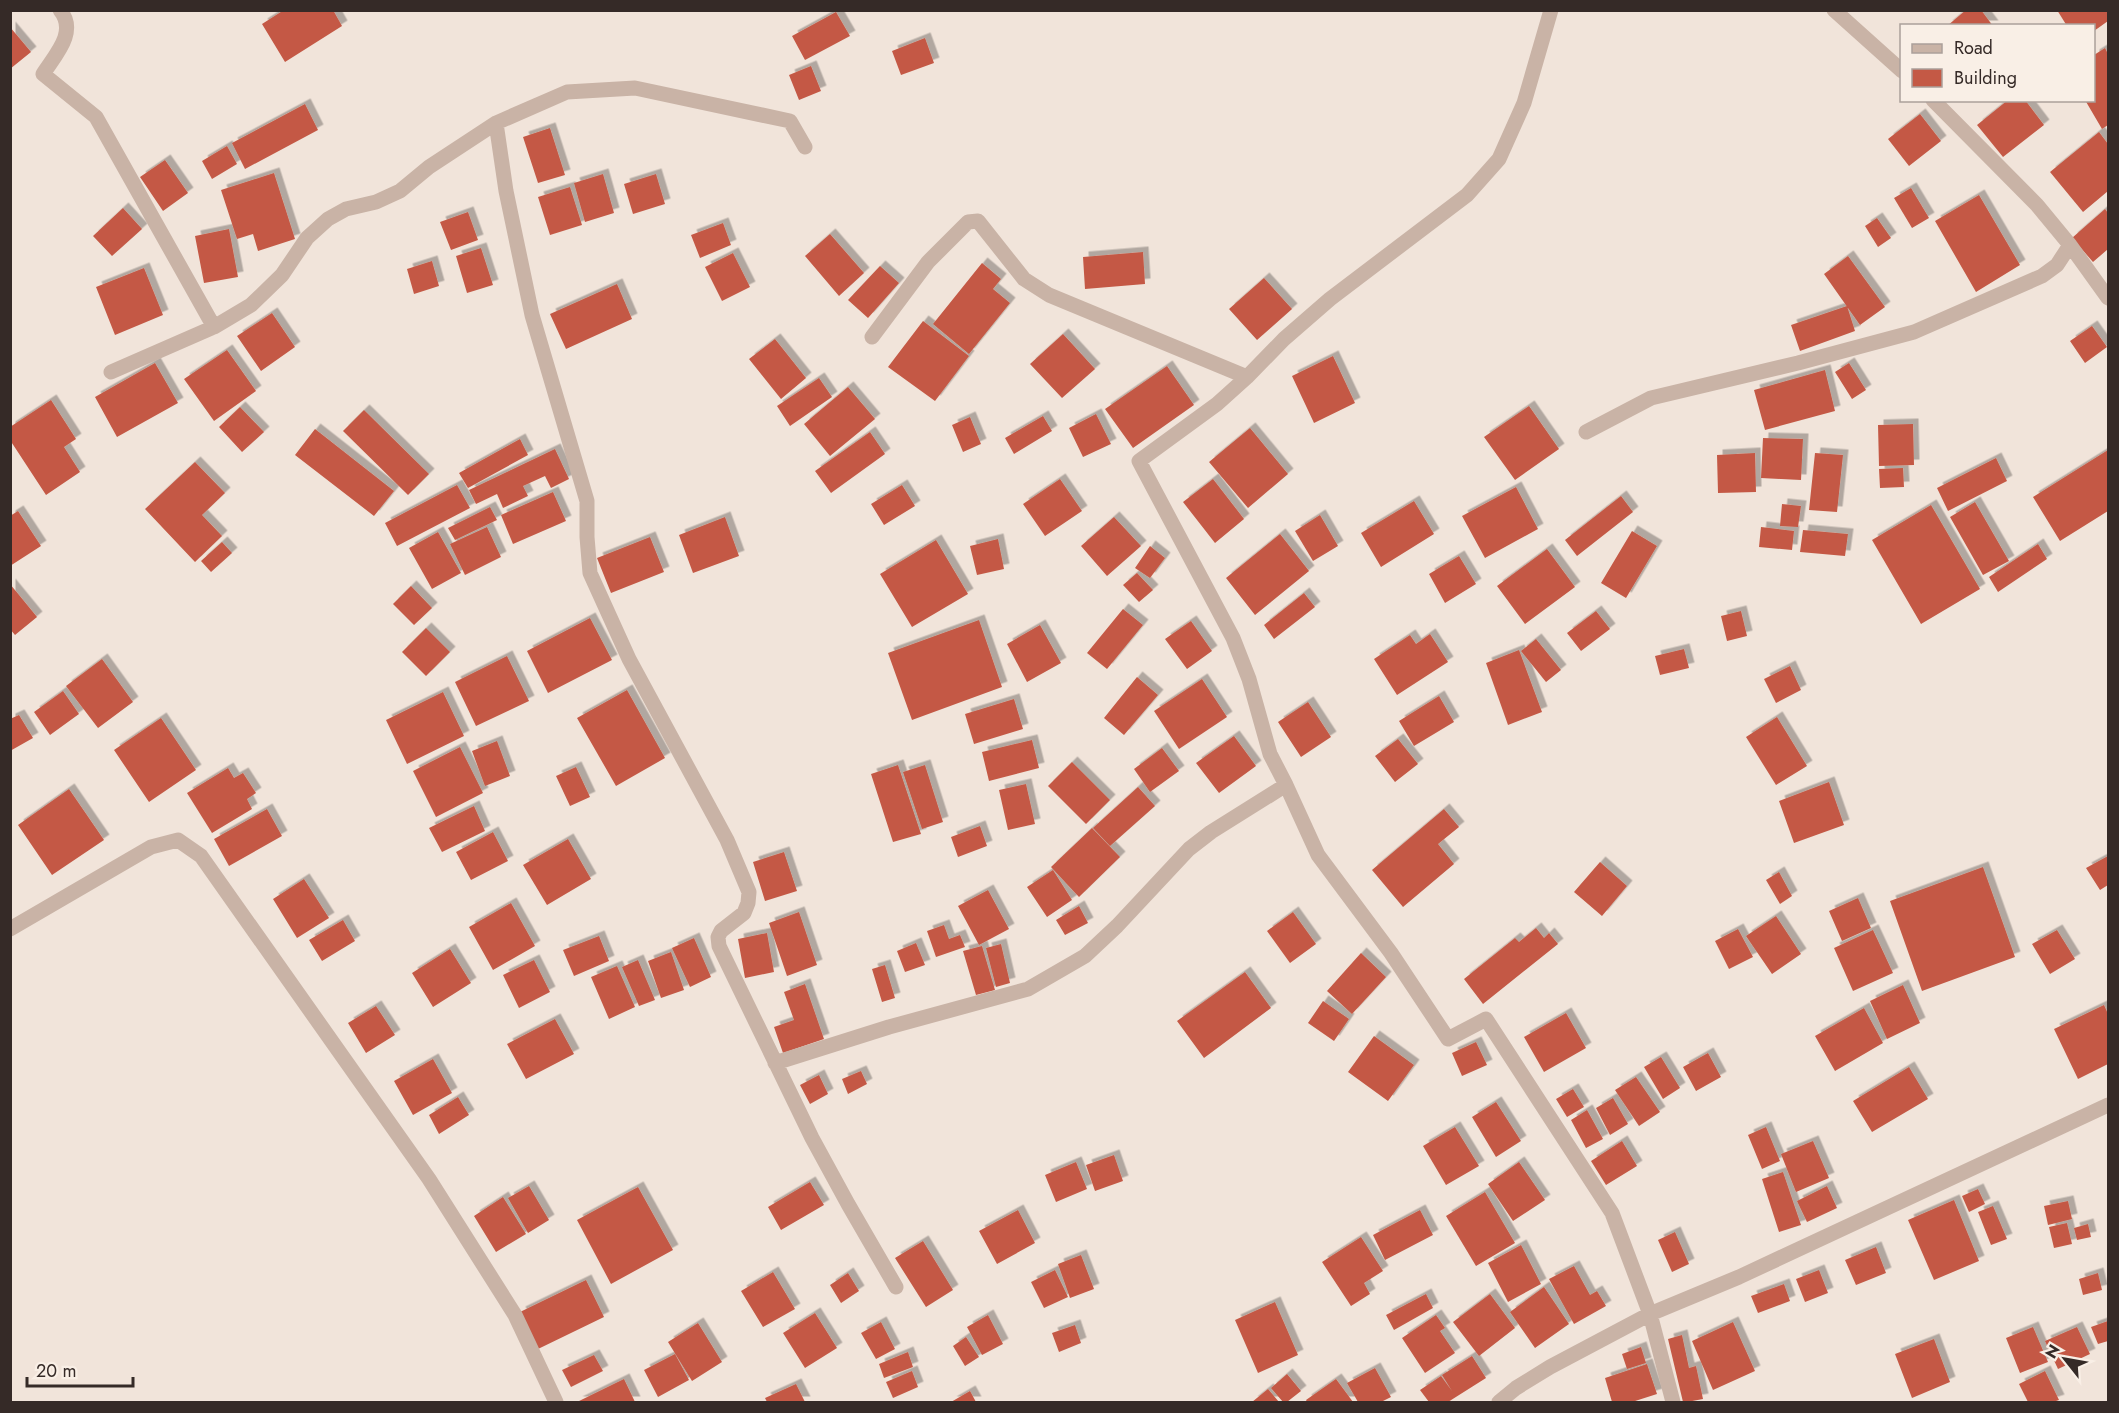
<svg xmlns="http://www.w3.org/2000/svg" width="2119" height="1413" font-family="Jost,sans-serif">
	<defs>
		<filter id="shadow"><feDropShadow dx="5.5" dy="-5.5" stdDeviation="0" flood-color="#0004"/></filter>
	</defs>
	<rect width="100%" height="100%" fill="#f1e4da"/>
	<path fill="#c45945" filter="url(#shadow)" d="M284 10H333L342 26 285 62 262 24Z
		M1966 10H1981L1993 26H1947Z
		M2057 10H2108V21L2094 31V26H2067Z
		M836 12 850 36 805 60 792 36Z
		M10 27 31 52 10 69Z
		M925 38 934 63 901 75 892 51Z
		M2105 48 2108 54V125L2102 129 2085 100H2094V55Z
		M811 66 821 91 799 100 789 75Z
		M2008 100H2025L2044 125 2003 157 1977 125Z
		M305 104 318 130 245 169 232 143Z
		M1920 114 1941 141 1909 166 1888 139Z
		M550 128 565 175 538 183 523 137Z
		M2099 132 2108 144V191L2083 212 2050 172Z
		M227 146 237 164 212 179 202 161Z
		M165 160 188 193 163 211 140 177Z
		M274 173 295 239 258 251 253 234 237 239 221 190Z
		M603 174 614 213 585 222 574 183Z
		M656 174 665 204 633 214 624 184Z
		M570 187 582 225 550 235 538 197Z
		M1911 188 1929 218 1912 228 1894 198Z
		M1979 195 2020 265 1976 292 1935 221Z
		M123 208 142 229 112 256 93 236Z
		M2105 209 2108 213V249L2093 262 2072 238Z
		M468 212 478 240 451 250 440 222Z
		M1877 218 1891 238 1878 247 1865 226Z
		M723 223 731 245 700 258 691 235Z
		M229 229 238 277 204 283 195 236Z
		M830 234 864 273 839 296 805 256Z
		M481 248 493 285 467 293 456 256Z
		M1143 252 1145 284 1085 289 1083 257Z
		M733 253 750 287 722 301 705 267Z
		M1848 256 1885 307 1860 325 1824 274Z
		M432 261 439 286 414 294 407 269Z
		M982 263 1001 279 993 289 1010 303 969 354 933 324Z
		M880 266 899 283 868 318 848 300Z
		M144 268 163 315 115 335 96 287Z
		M1264 278 1292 309 1257 340 1229 309Z
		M617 284 632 319 566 349 550 314Z
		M1847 306 1855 331 1800 351 1791 325Z
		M272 313 295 347 261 371 237 336Z
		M923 321 969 356 935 401 888 367Z
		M2092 326 2107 347 2085 363 2070 341Z
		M1063 334 1095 369 1062 398 1030 364Z
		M775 339 806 378 781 399 749 359Z
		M227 350 256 391 214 421 184 379Z
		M1333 356 1355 403 1314 423 1292 376Z
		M155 363 178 403 117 437 95 397Z
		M1849 363 1866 390 1852 399 1835 372Z
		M1167 366 1194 405 1133 448 1105 409Z
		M1825 370 1835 411 1765 430 1754 390Z
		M819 378 832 397 790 426 777 406Z
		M848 387 875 419 830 456 804 424Z
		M51 400 76 439 64 447 80 472 46 495 10 440V427Z
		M1529 406 1559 449 1515 480 1484 437Z
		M240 407 264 432 242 452 219 427Z
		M364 410 429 474 408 495 343 431Z
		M1096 414 1111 444 1083 457 1069 428Z
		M1043 416 1052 431 1014 454 1005 438Z
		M970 417 981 444 963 452 952 425Z
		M1913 424 1914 465 1879 466 1878 425Z
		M1250 428 1288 474 1248 508 1209 462Z
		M315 429 394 491 374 516 295 455Z
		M870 432 885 454 831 493 815 471Z
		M1763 438 1803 439 1801 480 1761 478Z
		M520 439 528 455 468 488 459 473Z
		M555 449 569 479 551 488 545 476 523 486 528 496 503 508 497 494 476 504 469 490Z
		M2108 450V511L2060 541 2033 497Z
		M1755 453 1756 492 1718 493 1717 455Z
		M1815 453 1843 455 1837 512 1809 510Z
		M1996 458 2007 481 1948 511 1937 488Z
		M195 462 225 493 202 515 222 536 195 562 145 509Z
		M1903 468 1904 487 1880 488 1879 469Z
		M1060 479 1082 511 1045 536 1023 504Z
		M1213 479 1244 519 1215 543 1183 502Z
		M457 485 470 508 397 546 385 523Z
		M902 485 915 506 884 525 871 504Z
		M1516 487 1538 529 1485 558 1462 516Z
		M553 492 566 521 513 544 501 515Z
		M1621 496 1633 512 1577 556 1565 540Z
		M1414 501 1434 534 1381 567 1361 533Z
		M1975 502 2009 561 1983 575 1950 517Z
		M1782 504 1801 506 1798 527 1780 526Z
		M1931 505 1980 589 1921 624 1872 540Z
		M490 507 497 520 455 540 448 528Z
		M18 511 41 546 10 566V516Z
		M1320 515 1338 546 1313 561 1295 531Z
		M725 517 739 556 693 573 679 535Z
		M1114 517 1141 546 1107 576 1081 546Z
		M487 527 501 557 465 575 450 544Z
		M1761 527 1794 531 1792 550 1759 547Z
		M1803 530 1848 534 1845 556 1800 552Z
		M1632 531 1657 546 1626 598 1601 583Z
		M438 532 461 573 432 589 409 548Z
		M1280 534 1309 571 1255 615 1226 578Z
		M650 537 664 572 611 593 597 558Z
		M998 539 1004 569 977 575 970 546Z
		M936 540 968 594 912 627 880 574Z
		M222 542 232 553 211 572 201 561Z
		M2038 544 2047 559 1998 592 1989 577Z
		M1150 546 1165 558 1150 578 1135 568Z
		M1547 549 1575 587 1525 624 1497 586Z
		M1459 556 1476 584 1445 603 1429 574Z
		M1137 573 1153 590 1139 602 1123 585Z
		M10 584 37 617 15 635 10 629Z
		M411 586 432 608 414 625 393 604Z
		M1304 593 1315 607 1274 639 1264 625Z
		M1123 609 1143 625 1107 669 1087 653Z
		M1596 611 1610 629 1581 651 1567 633Z
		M1741 611 1747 636 1727 641 1721 616Z
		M590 618 612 660 548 693 527 651Z
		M979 620 1002 687 912 720 888 653Z
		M1191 621 1212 651 1187 669 1165 639Z
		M1040 625 1061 663 1027 682 1007 644Z
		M426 628 450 652 426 676 402 652Z
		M1430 634 1448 662 1397 695 1374 659 1410 635 1416 644Z
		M1536 639 1561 670 1546 682 1521 651Z
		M1684 649 1689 668 1660 675 1655 656Z
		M1519 650 1542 712 1508 725 1486 663Z
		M507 656 529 701 476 726 455 682Z
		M102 659 133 702 98 728 66 686Z
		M1790 666 1801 690 1776 703 1764 679Z
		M1137 677 1158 695 1124 735 1104 718Z
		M1202 679 1227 717 1179 749 1154 711Z
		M627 690 665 758 616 786 577 718Z
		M63 691 79 714 50 735 34 712Z
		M443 692 464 736 407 764 386 720Z
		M1439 696 1454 722 1414 746 1399 721Z
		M1014 699 1023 729 974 744 965 714Z
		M1308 702 1331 737 1301 757 1278 722Z
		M19 715 33 738 10 751V719Z
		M1777 717 1807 766 1776 785 1746 737Z
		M161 718 196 770 149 802 114 750Z
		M1234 736 1256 766 1219 793 1196 763Z
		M1398 739 1418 764 1395 782 1375 756Z
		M1032 740 1039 768 989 781 982 752Z
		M497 741 510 776 485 786 472 751Z
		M460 747 483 793 436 817 413 771Z
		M1162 748 1179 771 1150 792 1134 769Z
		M1072 762 1110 800 1086 824 1048 786Z
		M898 765 921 834 893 842 871 774Z
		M925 765 943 822 922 829 903 772Z
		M576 767 590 797 570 806 556 776Z
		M228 768 234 778 243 773 256 793 247 799 252 809 212 833 187 793Z
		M1829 782 1844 825 1794 843 1779 801Z
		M1026 784 1035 824 1008 830 999 790Z
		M1138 787 1155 806 1110 846 1093 828Z
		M69 789 104 840 52 875 18 825Z
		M474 806 485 831 442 852 429 828Z
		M267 809 282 836 229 866 214 839Z
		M1444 809 1459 827 1438 844 1454 864 1403 907 1372 870Z
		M980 826 987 846 958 857 951 837Z
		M1092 828 1120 857 1079 897 1051 867Z
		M493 832 508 861 471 880 456 852Z
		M568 839 591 879 547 905 523 865Z
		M784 852 797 891 765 901 753 862Z
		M2108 856V885L2100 890 2086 868Z
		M1600 862 1627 886 1602 916 1574 892Z
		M1983 867 2015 957 1922 991 1890 901Z
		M1053 870 1072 900 1047 917 1027 887Z
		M1779 872 1792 896 1780 904 1766 880Z
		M304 879 329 918 297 938 273 899Z
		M988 890 1009 929 979 945 958 906Z
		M1858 898 1871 928 1842 941 1829 911Z
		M511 903 535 946 493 970 469 927Z
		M1079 906 1088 923 1065 935 1056 920Z
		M799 912 817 965 787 976 769 923Z
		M1293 912 1316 944 1290 963 1267 931Z
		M1776 916 1801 954 1772 974 1746 936Z
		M343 920 355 941 322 961 309 940Z
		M944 925 949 939 960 935 965 947 936 957 927 931Z
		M1536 928 1544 938 1549 933 1558 944 1483 1004 1464 979 1515 938 1519 942Z
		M1738 929 1753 957 1729 969 1715 941Z
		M1873 930 1893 973 1853 991 1834 948Z
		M2057 930 2075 959 2050 974 2032 944Z
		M767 933 774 972 745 978 738 939Z
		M599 936 609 961 574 976 563 950Z
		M694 938 711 977 690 987 672 948Z
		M916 943 925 965 905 972 897 951Z
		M1001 944 1010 983 996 987 986 948Z
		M982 946 995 990 976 995 963 951Z
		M450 949 471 983 433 1007 412 973Z
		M671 952 684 990 661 998 648 961Z
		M1361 953 1386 977 1352 1014 1327 991Z
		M534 960 550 992 519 1008 503 975Z
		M638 960 655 1000 639 1006 622 967Z
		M885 965 895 998 882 1002 872 969Z
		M617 966 635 1007 609 1019 591 977Z
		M1245 972 1271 1008 1204 1058 1177 1021Z
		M805 984 824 1039 783 1053 774 1027 794 1020 784 992Z
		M1903 985 1920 1023 1887 1039 1870 1001Z
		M1323 1001 1349 1019 1334 1041 1308 1023Z
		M2104 1005 2108 1014V1064L2078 1079 2054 1029Z
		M376 1006 395 1035 366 1053 348 1023Z
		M1864 1008 1883 1043 1835 1071 1815 1036Z
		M1566 1013 1586 1048 1544 1072 1524 1037Z
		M555 1019 574 1054 526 1079 507 1044Z
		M1374 1036 1414 1065 1388 1101 1348 1072Z
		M1476 1042 1487 1065 1462 1076 1452 1053Z
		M1708 1053 1721 1077 1696 1091 1683 1067Z
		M1661 1057 1680 1088 1663 1099 1644 1067Z
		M433 1059 452 1093 413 1115 394 1081Z
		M1909 1067 1928 1099 1872 1132 1853 1101Z
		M861 1071 867 1084 848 1094 842 1079Z
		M819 1075 828 1094 810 1104 800 1085Z
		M1636 1077 1660 1112 1639 1126 1615 1090Z
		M1573 1089 1584 1107 1567 1117 1556 1099Z
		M458 1097 469 1115 439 1134 429 1115Z
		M1613 1098 1628 1124 1610 1135 1596 1108Z
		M1496 1102 1521 1141 1496 1157 1472 1117Z
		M1587 1110 1603 1139 1586 1148 1571 1120Z
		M1455 1127 1479 1166 1446 1185 1423 1146Z
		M1766 1127 1780 1161 1762 1169 1748 1135Z
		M1622 1141 1637 1166 1606 1185 1591 1161Z
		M1813 1141 1829 1178 1796 1192 1781 1154Z
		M1114 1155 1123 1181 1095 1191 1086 1165Z
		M1076 1162 1087 1189 1056 1202 1045 1175Z
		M1519 1162 1545 1200 1513 1221 1488 1184Z
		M1783 1172 1801 1225 1779 1232 1762 1179Z
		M810 1182 824 1205 781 1230 768 1207Z
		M529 1186 549 1220 528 1233 508 1198Z
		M1827 1186 1837 1208 1807 1222 1797 1201Z
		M638 1187 673 1250 611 1284 577 1220Z
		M1978 1189 1985 1204 1969 1212 1962 1196Z
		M1485 1192 1515 1243 1476 1266 1446 1216Z
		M503 1197 526 1234 496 1252 474 1216Z
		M1954 1200 1979 1261 1934 1280 1908 1220Z
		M2068 1201 2072 1219 2048 1225 2044 1206Z
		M1993 1206 2007 1239 1991 1245 1978 1212Z
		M1018 1210 1035 1243 997 1264 979 1231Z
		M1420 1210 1433 1235 1385 1260 1373 1235Z
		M2067 1223 2072 1244 2054 1248 2049 1227Z
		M2088 1224 2091 1237 2077 1240 2074 1228Z
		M1675 1232 1689 1264 1672 1272 1658 1240Z
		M1361 1237 1383 1271 1364 1283 1370 1294 1351 1306 1322 1262Z
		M923 1241 953 1290 926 1307 895 1258Z
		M1521 1245 1541 1284 1508 1302 1488 1263Z
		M1876 1247 1886 1273 1856 1285 1845 1260Z
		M1081 1255 1094 1289 1070 1298 1058 1264Z
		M1574 1266 1590 1295 1597 1291 1606 1306 1574 1324 1549 1279Z
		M1055 1270 1068 1297 1044 1308 1031 1282Z
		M1819 1270 1828 1293 1805 1302 1796 1279Z
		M773 1272 795 1309 763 1327 741 1291Z
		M848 1273 859 1291 841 1303 830 1285Z
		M2098 1273 2102 1290 2083 1295 2079 1279Z
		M586 1280 604 1317 538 1349 520 1312Z
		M1784 1284 1790 1301 1758 1313 1751 1296Z
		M1544 1287 1569 1324 1535 1348 1510 1312Z
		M1426 1294 1433 1308 1394 1330 1386 1315Z
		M1490 1294 1515 1328 1479 1356 1453 1322Z
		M1275 1302 1298 1355 1258 1373 1235 1320Z
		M815 1313 837 1348 805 1368 783 1333Z
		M988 1315 1003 1344 982 1355 967 1327Z
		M1436 1315 1445 1328 1440 1331 1455 1353 1425 1373 1402 1338Z
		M2108 1321V1341L2098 1344 2091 1327Z
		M881 1322 895 1349 876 1359 861 1333Z
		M1733 1322 1755 1371 1713 1390 1692 1341Z
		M698 1323 722 1362 692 1381 668 1342Z
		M1075 1325 1081 1343 1059 1352 1052 1333Z
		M2033 1327 2048 1362 2020 1373 2006 1338Z
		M2077 1327 2090 1354 2058 1369 2045 1341Z
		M1682 1335 1689 1368 1696 1366 1703 1399 1687 1402H1683L1668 1339Z
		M966 1337 979 1357 965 1366 953 1346Z
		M1934 1339 1950 1382 1912 1398 1895 1354Z
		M1641 1347 1646 1363 1627 1369 1622 1354Z
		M908 1352 913 1367 884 1378 879 1364Z
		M675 1354 689 1380 658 1397 644 1370Z
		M594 1355 603 1371 571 1387 562 1370Z
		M1472 1356 1486 1378 1448 1402H1429L1420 1390 1441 1376 1452 1391 1442 1375Z
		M1647 1364 1657 1394 1632 1402H1612L1605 1378Z
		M1375 1368 1391 1397 1381 1402H1358L1347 1383Z
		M912 1371 918 1387 893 1398 886 1382Z
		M2045 1371 2059 1400 2053 1402H2028L2019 1384Z
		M1287 1374 1301 1391 1287 1402H1283L1271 1388Z
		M624 1379 635 1402H577Z
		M1336 1379 1353 1402H1307L1306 1400Z
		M796 1384 805 1402H767L765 1398Z
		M1268 1389 1279 1402H1252Z
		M970 1391 976 1402H951Z"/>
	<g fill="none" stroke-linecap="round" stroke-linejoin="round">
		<path stroke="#c9b3a6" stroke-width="15" d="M60 10C78 32 55 55 43 74L96 117 214 327
			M1551 10 1524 103 1499 159 1467 195 1330 299 1284 339 1247 377 1217 404 1139 461 1233 638 1249 679 1270 754 1286 785 1318 855 1391 953 1448 1039 1486 1019 1612 1213 1650 1314 1673 1402
			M1834 10 1902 71
			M1933 100 2037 205 2070 245 2108 298
			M496 123 506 191 532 315 587 501V537L590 573 629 659 727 840 749 892 748 903 744 913 721 931 718 937 719 946 812 1138 848 1204 896 1287
			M872 337 928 262 968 222 978 221 1024 279 1049 295 1247 377
			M111 372 214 327 251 305 282 275 307 238 328 219 346 209 376 202 400 191 429 167 496 123 567 92 635 88 790 121 805 147
			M1586 432 1651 398 1798 363 1914 332 2042 276 2057 265 2070 245
			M10 929 151 847 178 840 201 856 429 1179 515 1315 556 1402
			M775 1063 889 1027 1028 989 1085 956 1117 926 1189 849 1211 832 1286 785
			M1499 1402 1516 1388 1550 1367 1650 1314 1739 1277 2108 1105"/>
	</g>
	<rect width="2119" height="1413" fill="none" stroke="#352a27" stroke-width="24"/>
	<rect x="1900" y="24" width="195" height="78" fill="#f9efe6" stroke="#aba09a" stroke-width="1.5"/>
	<rect x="1912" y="44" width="30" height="9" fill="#c9b3a6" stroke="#aba09a" stroke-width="1.5"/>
	<text x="1954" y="54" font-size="18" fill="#352a27">Road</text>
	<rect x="1912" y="69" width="30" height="18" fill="#c45945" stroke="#aba09a" stroke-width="1.5"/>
	<text x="1954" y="84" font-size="18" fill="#352a27">Building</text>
	<g transform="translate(2065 1359) rotate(301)" stroke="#f9efe6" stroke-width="4.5" paint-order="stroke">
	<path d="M0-4.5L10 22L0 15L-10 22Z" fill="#352a27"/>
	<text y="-9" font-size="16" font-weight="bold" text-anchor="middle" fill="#352a27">N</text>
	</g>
	<path d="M27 1377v9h106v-9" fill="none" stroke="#352a27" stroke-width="3"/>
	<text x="36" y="1377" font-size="18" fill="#352a27" stroke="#f9efe6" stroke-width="4.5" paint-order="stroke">20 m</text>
</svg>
